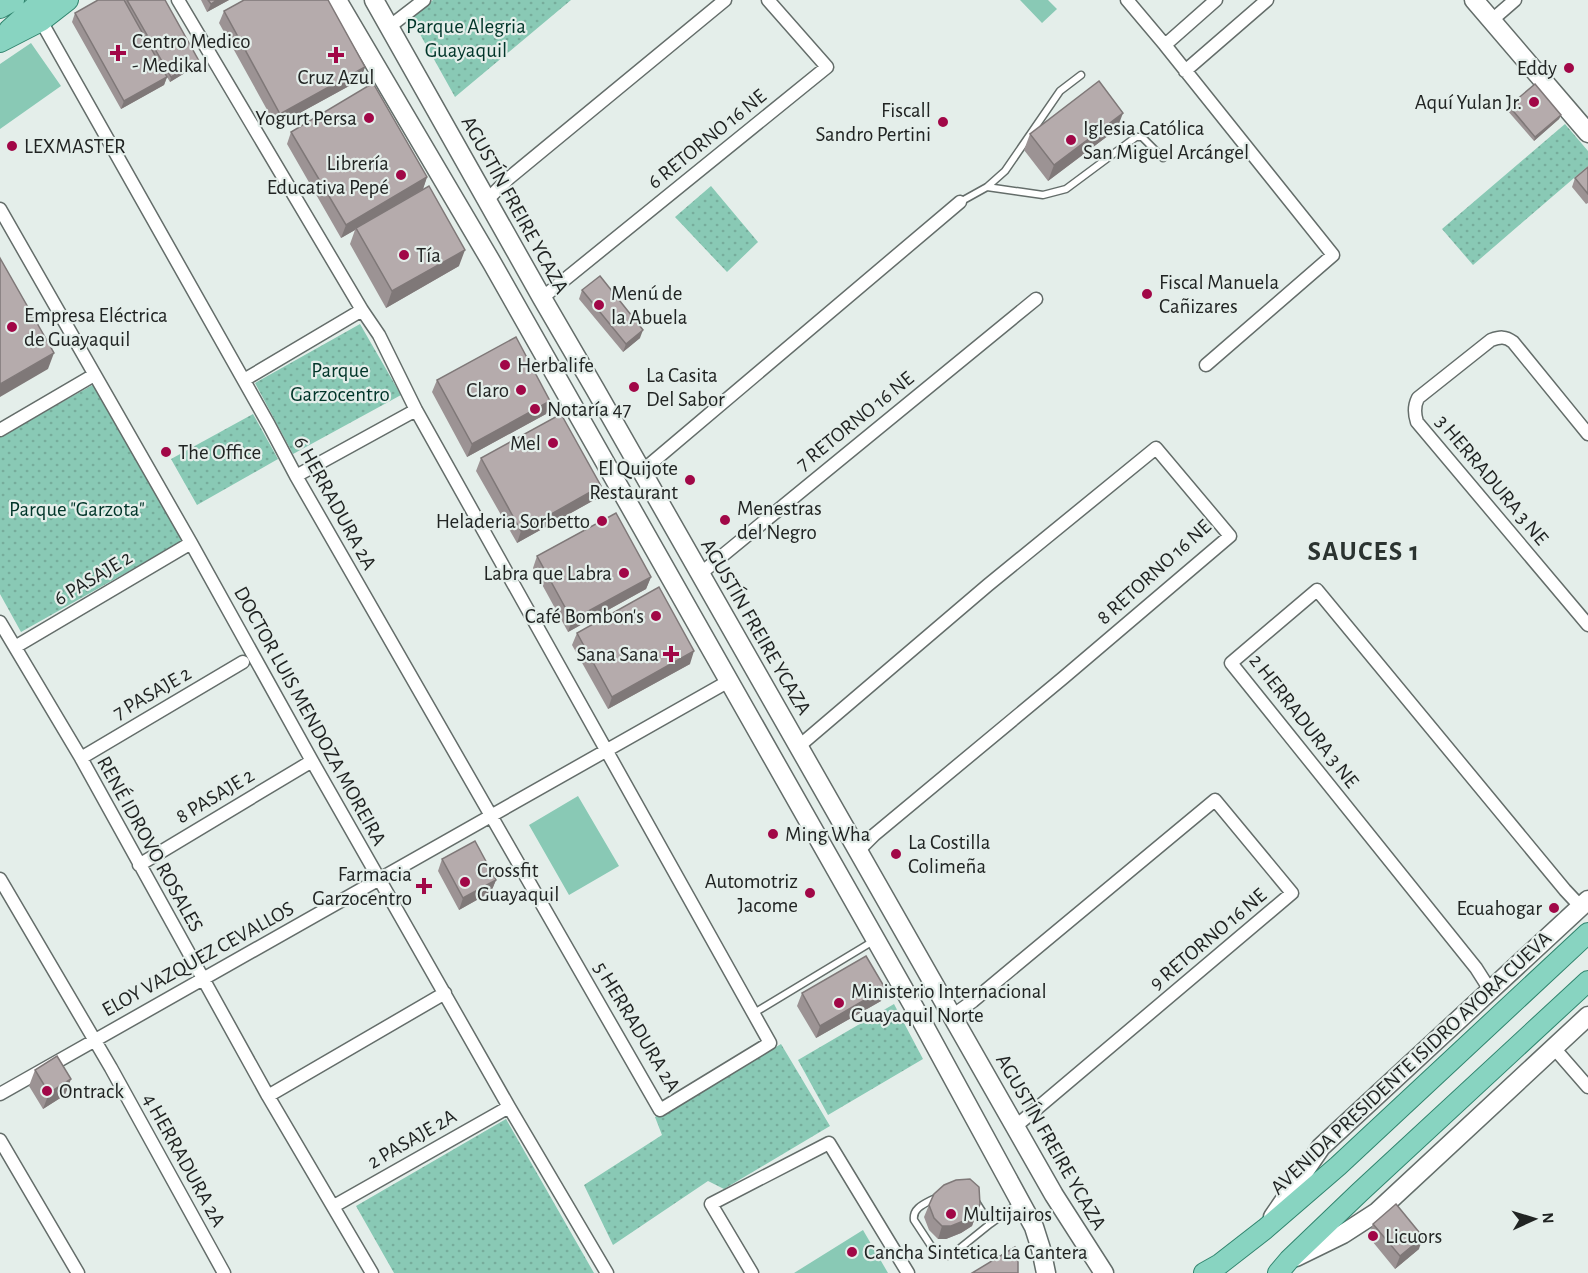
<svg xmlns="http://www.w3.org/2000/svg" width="1588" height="1273" font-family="'Alegreya Sans',sans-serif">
	<defs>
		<pattern id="park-dots" width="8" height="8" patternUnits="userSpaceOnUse" patternTransform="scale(1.5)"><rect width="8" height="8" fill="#89c9b5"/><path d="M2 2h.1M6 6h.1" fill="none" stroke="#76ac9b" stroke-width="1.8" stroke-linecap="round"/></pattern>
	</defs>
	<rect width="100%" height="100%" fill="#e4eeea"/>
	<path fill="url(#park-dots)" d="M433 0H571L455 97 411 18Z
		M1565 124 1588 151V166L1473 265 1442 229Z
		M711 186 758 242 727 272 675 217Z
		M360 324 401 395 293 454 255 383Z
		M96 383 184 540 21 632 0 594V437Z
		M253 414 278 459 197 505 171 459Z
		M894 1004 923 1059 828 1115 798 1060Z
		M781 1044 830 1126 724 1189 708 1181 613 1245 584 1185 662 1135 655 1117Z
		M506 1119 594 1273H394L356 1206Z"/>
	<path fill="#89c9b5" d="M1020 0H1048L1057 9 1042 23Z
		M31 43 61 86 0 129V64Z
		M578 796 619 866 569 895 529 825Z
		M863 1230 888 1273H794Z"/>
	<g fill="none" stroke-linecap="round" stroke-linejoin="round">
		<defs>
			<path id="lane" d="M987 187 1043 195 1066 189 1136 137H1142L1163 158
				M960 202 987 187 1005 171 1060 91 1081 75
				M754 1013 875 940
				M937 1197C927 1203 912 1207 914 1220L937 1255 948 1256 954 1253 990 1224 1019 1203
				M976 1202 990 1224"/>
			<path id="street" d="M1127 0 1165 45 1333 255 1206 365
				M1492 20 1515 0
				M41 21 269 425 296 476 660 1110 770 1043 416 410 379 335 362 310 178 0
				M389 27 424 0
				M1165 45 1216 0
				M1185 71 1267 0
				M487 200 509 178 725 0
				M0 209 191 543 312 761 509 1107 607 1273
				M542 298 827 67 768 0
				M244 380 362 310
				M0 430 94 375
				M1588 434 1513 342C1505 336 1500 337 1491 340L1418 398C1414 406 1414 413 1417 422L1588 625
				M642 471 960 202
				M296 476 416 410
				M700 574 1036 299
				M0 622 81 758 268 1096 372 1273
				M15 647 191 543
				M798 747 988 585 1156 448 1230 536 1063 678 874 835 858 851
				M81 758 243 662
				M139 865 312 761
				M0 879 111 1068 224 1273
				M1490 990 1476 968 1231 663 1317 590 1565 890 1580 906
				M952 1016 973 1001 1215 800 1292 893 1015 1127
				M1554 1048 1588 1087
				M0 1094 729 681
				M268 1096 445 993
				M0 1140 78 1273
				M334 1206 509 1107
				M752 1273 711 1204 829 1143 908 1273"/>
			<path id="secondary" d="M337 0 492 263 919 1016 1034 1227 1041 1249 1046 1273
				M374 0 542 298 595 389 1054 1195 1104 1273
				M1474 0 1588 133
				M1273 1217 1321 1147 1588 900
				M1296 1257 1343 1234 1377 1212 1588 1016"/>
			<path id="primary" d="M0 8 14 0
				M9 30 42 0
				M0 42 41 21 68 0
				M1204 1273 1220 1264 1265 1229 1338 1166 1588 933
				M1278 1273 1289 1260 1360 1192 1588 981"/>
		</defs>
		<use href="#lane" stroke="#646d6a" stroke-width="9"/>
		<use href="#street" stroke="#646d6a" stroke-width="15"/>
		<use href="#secondary" stroke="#646d6a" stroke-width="21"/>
		<use href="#primary" stroke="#30846e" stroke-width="22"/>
		<use href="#lane" stroke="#fff" stroke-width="6"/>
		<use href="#street" stroke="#fff" stroke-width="12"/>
		<use href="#secondary" stroke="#fff" stroke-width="18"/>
		<use href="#primary" stroke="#88d4c1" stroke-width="20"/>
	</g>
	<path fill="#9c9394" d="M98 0H165L198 65 170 82 167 77 164 85 121 109 72 22 75 13Z
		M201 0H229L207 12Z
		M224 11 365 67 360 80 276 126 219 23Z
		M1509 106 1561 115 1559 119 1534 141 1507 110Z
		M1117 129 1048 181 1024 150 1030 134Z
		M291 132 427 177 423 189 459 266 386 308 350 244 355 230 341 238 287 144Z
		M1588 167V203L1586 204 1572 187 1575 178Z
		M582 290 640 338 623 352 579 299Z
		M437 380 550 401 546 414 467 457 432 392Z
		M481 458 601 486 596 499 517 543 476 471Z
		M537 556 651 577 646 589 568 632 533 568Z
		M577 633 690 664 608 709 572 645Z
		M442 859 496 880 491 892 459 910 438 871Z
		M802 993 881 1001 816 1038 797 1006Z
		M35 1070 65 1095 43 1109 29 1086Z
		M980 1204 972 1226 961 1233 946 1239H938L929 1230 924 1217 929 1205Z
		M1373 1224 1419 1249 1395 1269 1368 1236Z"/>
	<path fill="#7f7878" d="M217 0H229L207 12 211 4Z
		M199 61 198 65 170 82 171 77Z
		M365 67 360 80 276 126 280 114Z
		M167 77 164 85 121 109 124 101Z
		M1123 113 1117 129 1048 181 1054 165Z
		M1561 115 1559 119 1534 141 1535 137Z
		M427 177 423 189 356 228 355 230 341 238 346 225Z
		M465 250 459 266 386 308 392 291Z
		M643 330 640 338 623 352 626 344Z
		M54 353 48 369 0 397V384Z
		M550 401 546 414 467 457 472 444Z
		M601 486 596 499 517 543 521 531Z
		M651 577 646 589 568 632 572 620Z
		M694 651 690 664 608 709 612 697Z
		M496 880 491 892 459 910 463 898Z
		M885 988 881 1001 816 1038 820 1026Z
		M71 1079 65 1095 43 1109 49 1093Z
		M980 1204 972 1226 961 1233 946 1239H938L942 1226Z
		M1423 1237 1419 1249 1395 1269 1400 1256Z"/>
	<path fill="#b5abac" stroke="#7f7878" stroke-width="1.5" d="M98 0H124L167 77 124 101 75 13Z
		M127 0H165L199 61 171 77Z
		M208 0H217L211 4Z
		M244 0H328L365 67 280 114 224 11Z
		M1099 81 1123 113 1054 165 1030 134Z
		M373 83 427 177 346 225 291 132Z
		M1535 84 1561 115 1535 137 1509 106Z
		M1588 167V194L1575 178Z
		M429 186 465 250 392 291 356 228Z
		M0 258 54 353 0 384Z
		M600 276 643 330 626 344 582 290Z
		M516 337 550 401 472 444 437 380Z
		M561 414 601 486 521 531 481 458Z
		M616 513 651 577 572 620 537 556Z
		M659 587 694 651 612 697 577 633Z
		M475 841 496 880 463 898 442 859Z
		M866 956 885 988 820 1026 802 993Z
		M57 1056 71 1079 49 1093 35 1070Z
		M970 1179 979 1187 980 1204 976 1213 966 1220 951 1226H942L934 1218 929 1205 934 1194 944 1185 956 1180Z
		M1396 1204 1423 1237 1400 1256 1373 1224Z
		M1015 1247 1018 1261V1273H972Z"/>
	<g fill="#a10747" stroke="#e4eeea" stroke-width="2">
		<path d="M115 44h6v6h6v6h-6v6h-6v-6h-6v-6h6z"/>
		<path d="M333 46h6v6h6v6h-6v6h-6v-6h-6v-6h6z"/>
		<circle cx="1569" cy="68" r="6"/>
		<circle cx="1534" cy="102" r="6"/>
		<circle cx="369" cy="118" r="6"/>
		<circle cx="943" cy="122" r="6"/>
		<circle cx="1071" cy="140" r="6"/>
		<circle cx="12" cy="146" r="6"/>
		<circle cx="401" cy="175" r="6"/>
		<circle cx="404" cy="255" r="6"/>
		<circle cx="1147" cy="294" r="6"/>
		<circle cx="599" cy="305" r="6"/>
		<circle cx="12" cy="327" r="6"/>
		<circle cx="505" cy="365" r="6"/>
		<circle cx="634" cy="387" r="6"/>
		<circle cx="521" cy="390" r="6"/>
		<circle cx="535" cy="409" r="6"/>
		<circle cx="553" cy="443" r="6"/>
		<circle cx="166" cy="452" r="6"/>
		<circle cx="690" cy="480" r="6"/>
		<circle cx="725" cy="520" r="6"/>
		<circle cx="602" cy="521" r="6"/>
		<circle cx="624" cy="573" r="6"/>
		<circle cx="656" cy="616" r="6"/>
		<path d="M668 645h6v6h6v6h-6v6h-6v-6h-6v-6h6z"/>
		<circle cx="773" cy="834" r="6"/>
		<circle cx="896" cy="854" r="6"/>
		<circle cx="465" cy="882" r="6"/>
		<path d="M421 877h6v6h6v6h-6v6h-6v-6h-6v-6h6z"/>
		<circle cx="810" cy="893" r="6"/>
		<circle cx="1554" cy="908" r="6"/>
		<circle cx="839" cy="1003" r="6"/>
		<circle cx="47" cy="1091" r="6"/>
		<circle cx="951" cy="1214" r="6"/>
		<circle cx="1373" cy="1236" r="6"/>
		<circle cx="852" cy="1252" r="6"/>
	</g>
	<g text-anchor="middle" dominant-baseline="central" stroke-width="4.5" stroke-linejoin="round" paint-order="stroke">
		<g font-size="21" fill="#003529" stroke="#e4eeea">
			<text x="466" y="26">Parque Alegria<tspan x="466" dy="24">Guayaquil</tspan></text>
			<text x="340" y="370">Parque<tspan x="340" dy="24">Garzocentro</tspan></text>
			<text x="77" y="509">Parque "Garzota"</text>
		</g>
		<g font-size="21" fill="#212423" stroke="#e4eeea" text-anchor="start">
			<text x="132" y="41">Centro Medico<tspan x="132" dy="24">- Medikal</tspan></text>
			<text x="1557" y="68" text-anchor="end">Eddy</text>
			<text x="336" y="77" text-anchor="middle">Cruz Azul</text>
			<text x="1522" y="102" text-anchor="end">Aquí Yulan Jr.</text>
			<text x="931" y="110" text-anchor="end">Fiscall<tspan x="931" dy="24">Sandro Pertini</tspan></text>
			<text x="357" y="118" text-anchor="end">Yogurt Persa</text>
			<text x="1083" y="128">Iglesia Católica<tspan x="1083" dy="24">San Miguel Arcángel</tspan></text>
			<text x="24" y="146">LEXMASTER</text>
			<text x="389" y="163" text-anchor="end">Librería<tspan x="389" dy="24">Educativa Pepé</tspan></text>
			<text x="416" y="255">Tía</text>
			<text x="1159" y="282">Fiscal Manuela<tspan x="1159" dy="24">Cañizares</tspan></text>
			<text x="611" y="293">Menú de<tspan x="611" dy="24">la Abuela</tspan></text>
			<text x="24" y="315">Empresa Eléctrica<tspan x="24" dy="24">de Guayaquil</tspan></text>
			<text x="517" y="365">Herbalife</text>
			<text x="646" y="375">La Casita<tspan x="646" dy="24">Del Sabor</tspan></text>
			<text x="509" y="390" text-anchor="end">Claro</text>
			<text x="547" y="409">Notaría 47</text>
			<text x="541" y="443" text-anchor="end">Mel</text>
			<text x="178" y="452">The Office</text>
			<text x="678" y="468" text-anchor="end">El Quijote<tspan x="678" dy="24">Restaurant</tspan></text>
			<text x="737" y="508">Menestras<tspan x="737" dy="24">del Negro</tspan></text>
			<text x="590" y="521" text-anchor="end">Heladeria Sorbetto</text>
			<text x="612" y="573" text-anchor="end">Labra que Labra</text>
			<text x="644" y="616" text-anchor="end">Café Bombon's</text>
			<text x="659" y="654" text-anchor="end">Sana Sana</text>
			<text x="785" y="834">Ming Wha</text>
			<text x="908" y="842">La Costilla<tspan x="908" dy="24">Colimeña</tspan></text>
			<text x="477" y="870">Crossfit<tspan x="477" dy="24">Guayaquil</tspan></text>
			<text x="412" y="874" text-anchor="end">Farmacia<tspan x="412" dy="24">Garzocentro</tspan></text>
			<text x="798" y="881" text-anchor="end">Automotriz<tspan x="798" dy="24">Jacome</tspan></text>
			<text x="1542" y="908" text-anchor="end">Ecuahogar</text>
			<text x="851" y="991">Ministerio Internacional<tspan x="851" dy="24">Guayaquil Norte</tspan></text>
			<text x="59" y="1091">Ontrack</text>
			<text x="963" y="1214">Multijairos</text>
			<text x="1385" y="1236">Licuors</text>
			<text x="864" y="1252">Cancha Sintetica La Cantera</text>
		</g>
		<g font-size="21" fill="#212423" stroke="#e4eeea">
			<text transform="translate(707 139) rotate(-39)">6 RETORNO 16 NE</text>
			<text transform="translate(515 205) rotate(61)">AGUSTÍN FREIRE YCAZA</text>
			<text transform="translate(855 421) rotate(-39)">7 RETORNO 16 NE</text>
			<text transform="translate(1492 480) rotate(50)">3 HERRADURA 3 NE</text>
			<text transform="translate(335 503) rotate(61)">6 HERRADURA 2A</text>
			<text transform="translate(1154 572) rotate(-42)">8 RETORNO 16 NE</text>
			<text transform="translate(93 578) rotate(-31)">6 PASAJE 2</text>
			<text transform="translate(756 627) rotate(60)">AGUSTÍN FREIRE YCAZA</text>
			<text transform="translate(152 693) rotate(-30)">7 PASAJE 2</text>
			<text transform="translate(310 716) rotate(61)">DOCTOR LUIS MENDOZA MOREIRA</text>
			<text transform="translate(1304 721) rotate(52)">2 HERRADURA 3 NE</text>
			<text transform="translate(215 796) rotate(-31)">8 PASAJE 2</text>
			<text transform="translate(150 844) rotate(61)">RENÉ IDROVO ROSALES</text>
			<text transform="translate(1208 939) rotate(-40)">9 RETORNO 16 NE</text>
			<text transform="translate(198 959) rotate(-29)">ELOY VAZQUEZ CEVALLOS</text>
			<text transform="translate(637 1027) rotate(59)">5 HERRADURA 2A</text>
			<text transform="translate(1411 1063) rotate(-43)">AVENIDA PRESIDENTE ISIDRO AYORA CUEVA</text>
			<text transform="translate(412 1139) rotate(-30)">2 PASAJE 2A</text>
			<text transform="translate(1051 1142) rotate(60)">AGUSTÍN FREIRE YCAZA</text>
			<text transform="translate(184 1160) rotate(61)">4 HERRADURA 2A</text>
		</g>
		<g font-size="27" font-weight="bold" letter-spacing="1.5" fill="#2b3330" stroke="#e4eeea">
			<text x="1364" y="551">SAUCES 1</text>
		</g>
	</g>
	<g transform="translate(1534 1219) rotate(86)" stroke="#e4eeea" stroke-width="4.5" paint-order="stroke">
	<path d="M0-4.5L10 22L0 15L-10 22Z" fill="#212423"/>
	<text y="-9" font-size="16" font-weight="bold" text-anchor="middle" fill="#212423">N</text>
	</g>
</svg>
